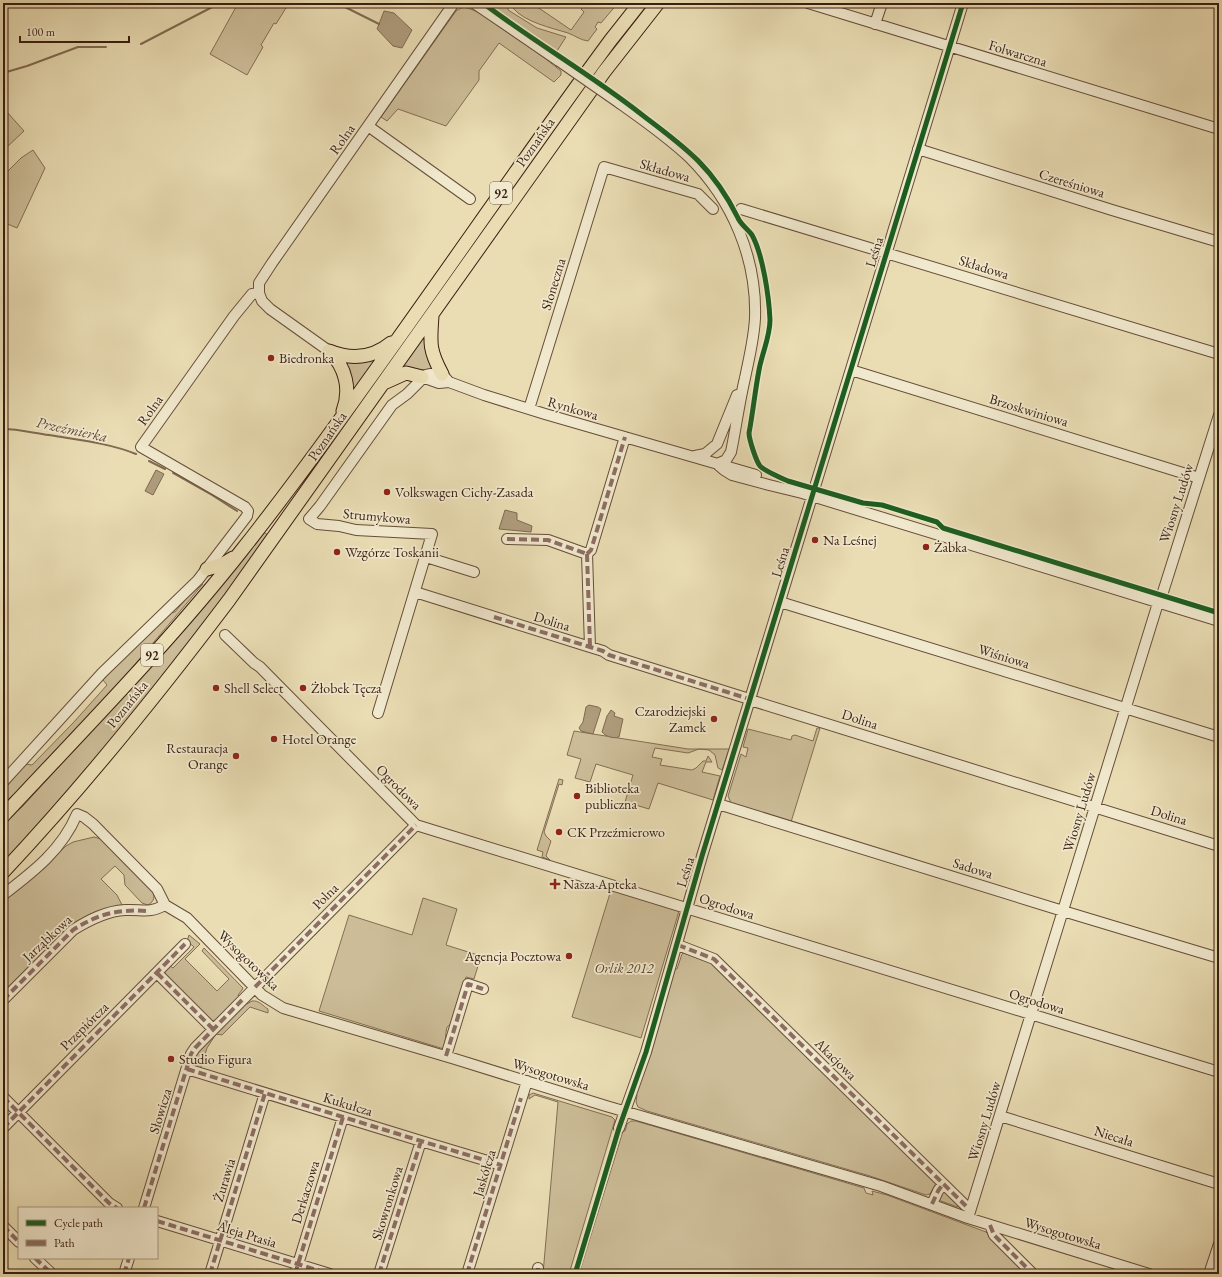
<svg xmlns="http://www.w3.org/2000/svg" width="1222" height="1277" font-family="'EB Garamond',serif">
	<rect width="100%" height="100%" fill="#eaddb4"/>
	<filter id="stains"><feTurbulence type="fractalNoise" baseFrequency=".005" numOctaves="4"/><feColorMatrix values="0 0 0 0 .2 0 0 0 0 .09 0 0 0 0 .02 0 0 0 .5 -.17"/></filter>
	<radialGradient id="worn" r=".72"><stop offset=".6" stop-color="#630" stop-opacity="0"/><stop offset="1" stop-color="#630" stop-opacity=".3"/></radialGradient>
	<path fill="#ccbd98" stroke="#836e54" d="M244 3H289L276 24 274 23 261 45 263 47 247 75 210 54 236 7Z
		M485 3H508V10L537 28 566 37 557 51Z
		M521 3 533 4 571 30 584 12 581 9 585 3H618L601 23 598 22 595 27 597 29 588 41C580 40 576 36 568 33 552 28 524 22 513 8V5L525 8 528 5Z
		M645 3H653L595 78 590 74Z
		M463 7C477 9 489 20 501 28 521 42 542 55 561 71V75L554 82 499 43 479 71V80L446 126 398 109 387 121 381 117 456 11Z
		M3 99 7 112 24 131 7 147 3 146Z
		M33 150 45 168 17 228 3 222V176L21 158Z
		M425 334 435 371 401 369Z
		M378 356 353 394 344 361Z
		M262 531 271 537 220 606 96 759 3 864V824L23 806 118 702Z
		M203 584 120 682 24 785 3 804 5 792 8 790 5 785 25 764 32 765 73 723 107 685 103 680 168 613 175 612 189 595Z
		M817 728H820L791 822 731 803 728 796 741 754 746 757 748 748 743 747 748 729 791 740 792 736 795 735 813 741Z
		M574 731 688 749H729L722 770 718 768 715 755 709 750 699 749 688 753 655 748 652 757 662 759 660 765 692 770 696 768 703 761H706L708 756 712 762H706L702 772 720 776 713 800 658 783 649 809 625 802 633 775 596 764 590 782 575 778 581 759 567 755Z
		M559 779 563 780 562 785 559 784 544 832 546 836 551 841 546 856 550 860 542 857 543 852 537 850Z
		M94 837 101 839 152 890C155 896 155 901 148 905L142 903 125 885 124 875 115 866 101 879 117 895 122 905 120 907 93 914 3 995V900L39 871 66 846 73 842Z
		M611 890 679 911 641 1038 572 1017Z
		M423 898 457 909 446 945 481 956 474 979 466 977 451 1024 447 1027C445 1034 446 1041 444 1049L319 1011 349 915 412 935Z
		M189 935 200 944 185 959 217 991 229 979 202 951 204 948 243 988 242 990 238 995 240 998 215 1021 210 1020 165 975V971L169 965 173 968 194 947 187 941Z
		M683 953 711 963 936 1183 930 1194 926 1195 870 1176 647 1111 638 1107 636 1102 637 1095 635 1093 649 1057 675 969H677L682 954Z
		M252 1001C259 1000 263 1006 268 1009V1013L250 1007 222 1035 216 1034 207 1048 200 1070 196 1067 194 1061 198 1048 244 1002 247 1004Z
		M533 1093 612 1117 615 1120 569 1274H543L558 1102 535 1095 529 1099V1095Z
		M631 1121H636L864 1188 866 1193 873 1195 872 1191 887 1195 986 1232 1028 1274H579L623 1131H625L627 1124Z
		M944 1191 963 1207H958L938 1200Z"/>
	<path fill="#ae9c7c" stroke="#806a51" d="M384 11 394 13 412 30 402 48 393 46 377 29Z
		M156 470 164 474 153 495 145 491Z
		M505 510 517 513V520L532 526 531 532 499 529Z
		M589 705 598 707 601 709 593 734 581 731 579 728 583 722 586 707Z
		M611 710 615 713 614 716 623 719 619 737C613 739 605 736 602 732L607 716Z"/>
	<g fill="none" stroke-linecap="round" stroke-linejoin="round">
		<path stroke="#806a51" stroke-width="2" d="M337 3 379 24
			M141 44 220 3
			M3 73 27 66 78 47H106
			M3 429C19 429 33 433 49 435 78 440 109 443 136 454
			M149 461 165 469
			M173 473 212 495 237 511"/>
		<defs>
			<path id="minor" d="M474 3 559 61
				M808 3 1219 129
				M875 24 882 3
				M618 102C642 119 668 137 690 158 732 200 757 258 755 318 754 339 749 358 745 378 739 403 736 428 731 452L726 460 717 464
				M368 126 470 199
				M918 149 1112 210 1219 242
				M741 209 1219 354
				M329 351 270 309 262 301 259 293V283L272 263 454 3
				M851 370 1199 478
				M422 377 439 383 449 382 484 395 545 414 756 475
				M529 409 604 167 698 194 713 209
				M695 456 705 454 717 444 737 395
				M717 464 724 470 732 475 769 485 802 493 1219 621
				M507 539 548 540 587 554
				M587 554 591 550 625 437
				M587 554 590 647
				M426 557 474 572
				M415 592 590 647 603 651 609 655 746 698 750 700 1219 846
				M780 602 1219 737
				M225 635 254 663 260 667 416 825 1219 1072
				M378 713 432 534 356 530 339 526 317 524 309 519 320 506 392 405 407 394 426 375 431 374H442L449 382
				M3 782 102 673 198 580 247 516 248 511 245 507 141 447 234 316 252 294 259 293
				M718 804 1063 911 1219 958
				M3 895C33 872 62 850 77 814L84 817 93 824 157 889 165 905 187 918 262 995 283 1008 455 1059 606 1106 881 1186 968 1218 1149 1274
				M678 945 714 959 966 1206
				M157 973 213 1029
				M3 1000 73 930C89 920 106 911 125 910 143 909 148 914 165 905
				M446 1056 468 984 483 989
				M187 1069 421 1141 501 1165
				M3 1097 109 1203 117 1208
				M1000 1116 1219 1184
				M3 1128 185 944
				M619 1128 646 1052 702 856 963 3
				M932 1204 938 1191 943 1184
				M144 1208 191 1054 195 1048 416 825
				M968 1218 1158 603 1163 592 1219 415
				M157 1221 330 1274
				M990 1225 994 1235 1033 1274
				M3 1226 19 1242
				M35 1258 52 1274
				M124 1274 129 1258
				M210 1274 265 1093
				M295 1274 343 1117
				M379 1274 421 1141
				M467 1274 527 1081
				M538 1274V1268
				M1209 1274 1219 1244"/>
			<path id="major" d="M432 316C430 343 429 350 442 374
				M329 351C351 360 373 358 391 343
				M329 351C346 367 351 390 343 411
				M386 382 406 373 422 377
				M207 569 223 564 233 558
				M3 816C84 729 168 644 242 550 295 483 345 413 395 343 457 256 518 168 580 82L610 41 640 3
				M3 872C84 786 158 694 229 600L604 72 658 3"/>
		</defs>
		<use href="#minor" stroke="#664e39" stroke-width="12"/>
		<use href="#major" stroke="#3a1e10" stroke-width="15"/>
		<use href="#minor" stroke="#f1e9ce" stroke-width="10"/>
		<use href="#major" stroke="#eaddb4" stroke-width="13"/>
		<defs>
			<path id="minor-bridge" d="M559 61 618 102"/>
		</defs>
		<use href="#minor-bridge" stroke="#664e39" stroke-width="12" stroke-linecap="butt"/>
		<use href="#minor-bridge" stroke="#f1e9ce" stroke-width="10"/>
		<path stroke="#8d6e63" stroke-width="4" stroke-dasharray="8 4" stroke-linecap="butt" d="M507 539 548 540 587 554
			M587 554 591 550 625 437
			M587 554 590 647
			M494 617 590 647 603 651 609 655 746 698 750 700
			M678 945 714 959 966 1206
			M157 973 213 1029
			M255 987 416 825
			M3 1000 73 930C98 914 117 909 147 911
			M446 1056 468 984 483 989
			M187 1069 421 1141 501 1165
			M3 1097 109 1203 117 1208
			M3 1128 185 944
			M932 1204 938 1191 943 1184
			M144 1208 191 1054 195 1048 242 1000
			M157 1221 330 1274
			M990 1225 994 1235 1033 1274
			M3 1226 19 1242
			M35 1258 52 1274
			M124 1274 129 1258
			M210 1274 265 1093
			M295 1274 343 1117
			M379 1274 421 1141
			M467 1274 521 1098
			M538 1274V1268"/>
		<defs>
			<path id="cycleway" d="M483 3C534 42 590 74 641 114 685 147 713 167 738 218 741 225 748 229 752 235 763 255 769 297 770 320 770 337 762 353 759 370 755 391 753 412 749 433 749 439 756 461 760 466 765 471 781 478 788 481L863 503 882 505 937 522 943 528 1219 613
				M575 1274 619 1128 646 1052 702 856 963 3"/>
		</defs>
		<use href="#cycleway" stroke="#f1e9ce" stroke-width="8"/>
		<use href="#cycleway" stroke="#1b5e20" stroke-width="5"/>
	</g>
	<g fill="#8f2418" stroke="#f1e9ce" stroke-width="1.5">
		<circle cx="271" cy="358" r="4"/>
		<circle cx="387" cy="492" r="4"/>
		<circle cx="815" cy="540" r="4"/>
		<circle cx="926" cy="547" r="4"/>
		<circle cx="337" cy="552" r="4"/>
		<circle cx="216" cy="688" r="4"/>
		<circle cx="303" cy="688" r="4"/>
		<circle cx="714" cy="719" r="4"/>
		<circle cx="274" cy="739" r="4"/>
		<circle cx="236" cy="756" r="4"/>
		<circle cx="577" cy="796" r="4"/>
		<circle cx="559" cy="832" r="4"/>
		<path d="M553 878h4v4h4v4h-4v4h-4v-4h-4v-4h4z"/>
		<circle cx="569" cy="956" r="4"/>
		<circle cx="171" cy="1059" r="4"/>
	</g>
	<g text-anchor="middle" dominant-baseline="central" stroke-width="3.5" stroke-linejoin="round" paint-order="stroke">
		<g fill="#f1e9ce" stroke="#715b49" stroke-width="1">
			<rect x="490" y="182" width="22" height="22" rx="3"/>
			<rect x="141" y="644" width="22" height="22" rx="3"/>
		</g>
		<g font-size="13" font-weight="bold" fill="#3a1e10">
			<text x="501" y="193">92</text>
			<text x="152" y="655">92</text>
		</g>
		<g font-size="14" fill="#3a1e10" stroke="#f1e9ce">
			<text transform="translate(1018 53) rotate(17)">Folwarczna</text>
			<text transform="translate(342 139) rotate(-55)">Rolna</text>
			<text transform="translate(535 142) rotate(-55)">Poznańska</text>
			<text transform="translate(665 170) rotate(16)">Składowa</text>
			<text transform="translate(1072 183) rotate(17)">Czereśniowa</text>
			<text transform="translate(874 252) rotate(-73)">Leśna</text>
			<text transform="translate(984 267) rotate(17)">Składowa</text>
			<text transform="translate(553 284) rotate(-73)">Słoneczna</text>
			<text transform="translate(573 408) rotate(16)">Rynkowa</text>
			<text transform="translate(150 410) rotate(-55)">Rolna</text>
			<text transform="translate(1029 410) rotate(17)">Brzoskwiniowa</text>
			<text transform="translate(327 436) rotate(-55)">Poznańska</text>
			<text transform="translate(1176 503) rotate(-72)">Wiosny Ludów</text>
			<text transform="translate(377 516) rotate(5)">Strumykowa</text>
			<text transform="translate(780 562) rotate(-73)">Leśna</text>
			<text transform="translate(552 621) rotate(17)">Dolina</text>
			<text transform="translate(1004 656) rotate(17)">Wiśniowa</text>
			<text transform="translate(127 704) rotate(-51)">Poznańska</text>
			<text transform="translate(860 719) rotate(18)">Dolina</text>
			<text transform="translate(399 787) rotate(45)">Ogrodowa</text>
			<text transform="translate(1079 812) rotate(-73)">Wiosny Ludów</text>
			<text transform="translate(1169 815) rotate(17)">Dolina</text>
			<text transform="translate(973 868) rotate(17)">Sadowa</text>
			<text transform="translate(685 872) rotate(-73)">Leśna</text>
			<text transform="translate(325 896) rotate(-45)">Polna</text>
			<text transform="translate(727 906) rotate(18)">Ogrodowa</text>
			<text transform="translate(47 938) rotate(-43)">Jarząbkowa</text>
			<text transform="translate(249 960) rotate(44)">Wysogotowska</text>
			<text transform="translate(1037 1001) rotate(17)">Ogrodowa</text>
			<text transform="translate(84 1026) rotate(-45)">Przepiórcza</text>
			<text transform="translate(836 1059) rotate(45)">Akacjowa</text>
			<text transform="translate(551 1074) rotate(17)">Wysogotowska</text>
			<text transform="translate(348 1104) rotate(17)">Kukułcza</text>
			<text transform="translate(160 1111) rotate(-73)">Słowicza</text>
			<text transform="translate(984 1121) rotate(-73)">Wiosny Ludów</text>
			<text transform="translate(1114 1136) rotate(17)">Niecała</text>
			<text transform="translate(484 1173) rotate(-73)">Jaskółcza</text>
			<text transform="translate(224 1180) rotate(-73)">Żurawia</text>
			<text transform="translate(305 1192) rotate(-73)">Derkaczowa</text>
			<text transform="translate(387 1203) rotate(-73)">Skowronkowa</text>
			<text transform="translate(1063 1233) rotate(17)">Wysogotowska</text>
			<text transform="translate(247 1234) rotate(17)">Aleja Ptasia</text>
		</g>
		<g font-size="14" fill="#3a1e10" stroke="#f1e9ce" text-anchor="start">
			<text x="279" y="358">Biedronka</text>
			<text x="395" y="492">Volkswagen Cichy-Zasada</text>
			<text x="823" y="540">Na Leśnej</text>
			<text x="934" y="547">Żabka</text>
			<text x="345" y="552">Wzgórze Toskanii</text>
			<text x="224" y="688">Shell Select</text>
			<text x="311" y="688">Żłobek Tęcza</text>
			<text x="706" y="711" text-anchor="end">Czarodziejski<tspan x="706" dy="16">Zamek</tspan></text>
			<text x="282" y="739">Hotel Orange</text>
			<text x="228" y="748" text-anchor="end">Restauracja<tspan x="228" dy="16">Orange</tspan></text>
			<text x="585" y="788">Biblioteka<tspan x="585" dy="16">publiczna</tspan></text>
			<text x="567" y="832">CK Przeźmierowo</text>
			<text x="563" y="884">Nasza Apteka</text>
			<text x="561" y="956" text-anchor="end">Agencja Pocztowa</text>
			<text x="179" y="1059">Studio Figura</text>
		</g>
		<g font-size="14" font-style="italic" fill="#5e4632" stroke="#f1e9ce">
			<text x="624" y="968">Orlik 2012</text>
		</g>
		<g font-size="15" font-style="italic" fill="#634a36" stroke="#f1e9ce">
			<text transform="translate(72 429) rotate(12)">Przeźmierka</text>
		</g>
	</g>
	<rect width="1222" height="1277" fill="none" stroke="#eaddb4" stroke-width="16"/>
	<rect x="4" y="4" width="1214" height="1269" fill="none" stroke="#3a1e10" stroke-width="2"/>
	<rect x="8" y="8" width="1206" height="1261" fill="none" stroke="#3a1e10"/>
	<rect x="18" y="1207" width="140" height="52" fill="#f1e9ce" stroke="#a89882"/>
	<rect x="26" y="1220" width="20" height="6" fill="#1b5e20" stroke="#a89882"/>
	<text x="54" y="1227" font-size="12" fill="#3a1e10">Cycle path</text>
	<rect x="26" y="1240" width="20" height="6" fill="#8d6e63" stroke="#a89882"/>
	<text x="54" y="1247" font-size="12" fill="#3a1e10">Path</text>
	<path d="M20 36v6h109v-6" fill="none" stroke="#3a1e10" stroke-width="2"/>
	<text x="26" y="36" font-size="12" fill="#3a1e10" stroke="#f1e9ce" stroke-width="3" paint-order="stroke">100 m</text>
	<rect width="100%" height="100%" filter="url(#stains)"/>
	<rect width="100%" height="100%" fill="url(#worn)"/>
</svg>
